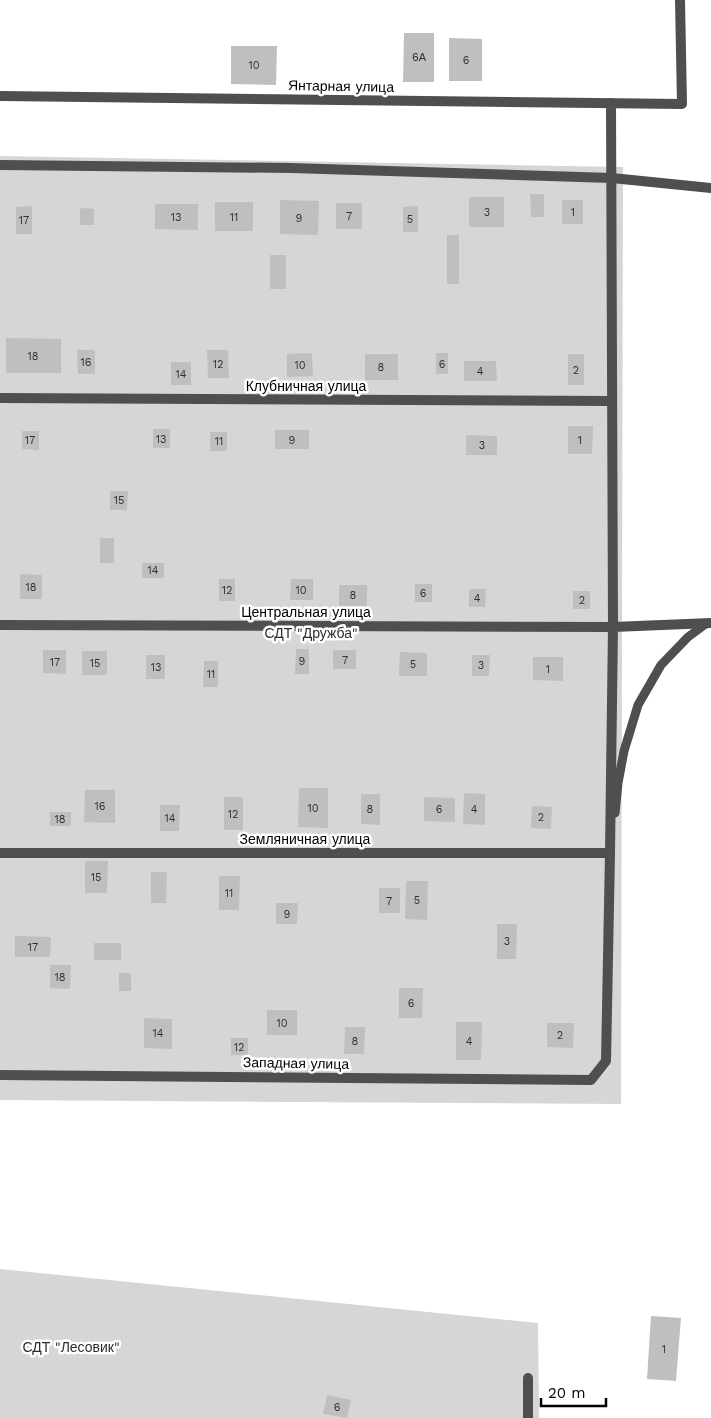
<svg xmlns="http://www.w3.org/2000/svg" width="711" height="1418" font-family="'Work Sans',sans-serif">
	<rect width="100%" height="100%" fill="#fff"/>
	<path fill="#d6d6d6" d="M0 156 623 167 621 1104 0 1100Z
		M0 1269 538 1323 539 1418H0Z"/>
	<path fill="#bfbfbf" d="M404 33H434V82H403Z
		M449 38 482 39V81H449Z
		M231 46H277L276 85 231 84Z
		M530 194H544V217H531Z
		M469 197H504V227H469Z
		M280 200 319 201 318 235 280 234Z
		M562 200H583V224H562Z
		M215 202H253V231H215Z
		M336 203H362V229H336Z
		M155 204H198V230L155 229Z
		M32 206V234H16V207Z
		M418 206V232H403V207Z
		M80 208 94 209V225H80Z
		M447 235H459V284H447Z
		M270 255H286V289H270Z
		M6 338 61 339V373H6Z
		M77 350H95V374H78Z
		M207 350H228L229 378H208Z
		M312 353 313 376 287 377V354Z
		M436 353H448V374H436Z
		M365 354H398V380H365Z
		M568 354H584V385H568Z
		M464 361H496L497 381H464Z
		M171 362H191V385H171Z
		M568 426H593L592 454H568Z
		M153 429H170V448H153Z
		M275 430H309V449H275Z
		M22 431H39V450L22 449Z
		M210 432H227V451H210Z
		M466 435 497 436V455H466Z
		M110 491H128L127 510H110Z
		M100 538H114V563H100Z
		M142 563H164V578H142Z
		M20 574 42 575V599H20Z
		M219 579H235V601H219Z
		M291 579H313V600H290Z
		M415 584H432V602H415Z
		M339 585H367V606H339Z
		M469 589H486L485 607H469Z
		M573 591H590V609H573Z
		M296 649H309V674H295Z
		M43 650H66V674L43 673Z
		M333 650H356V669H333Z
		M82 651H107V675H82Z
		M400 652 427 653V676H399Z
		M146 655H165V679H146Z
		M472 655H490L489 676H472Z
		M533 657H563V681L533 680Z
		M204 661H218V687H203Z
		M299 788H328V828L298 827Z
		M85 790H115V823L84 822Z
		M464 793 485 794V825L463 824Z
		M361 794H380V825L361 824Z
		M224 797H243V830H224Z
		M424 797 455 798V822L424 821Z
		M160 805H180L179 831H160Z
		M532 806 552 807 551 829 531 828Z
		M50 812H71V826H50Z
		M85 861H108L107 893H85Z
		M151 872H167L166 903H151Z
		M219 876H240L239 910H219Z
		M406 881H428L427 920 405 919Z
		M379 888H400V913H379Z
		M276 903H298L297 924H276Z
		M497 924H517L516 959H497Z
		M15 936 51 937 50 957H15Z
		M94 943H121V960H94Z
		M50 965H71L70 989 50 988Z
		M119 973H131V991H119Z
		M399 988H423L422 1018H399Z
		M267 1010H297V1035H267Z
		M144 1018 172 1019V1049L144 1048Z
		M456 1022H482L481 1060H456Z
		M547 1023H574L573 1048 547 1047Z
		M345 1027H365L364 1054H344Z
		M231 1038H248V1055H231Z
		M651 1316 681 1318 676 1381 647 1379Z
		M327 1395 351 1400 347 1418 323 1414Z"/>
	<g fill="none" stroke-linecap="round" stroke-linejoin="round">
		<path stroke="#4f4f4f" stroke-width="9" d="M615 813 618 783 624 751 638 705 661 665 688 637 707 623"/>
		<path stroke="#4f4f4f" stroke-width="10" d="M0 96 682 104 680 0
			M0 165 291 168 612 178 711 188
			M0 398 612 401
			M0 625 613 627 711 623
			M0 853H610
			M0 1075 591 1080 606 1061 610 853 613 627 611 103
			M528 1418V1378"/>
	</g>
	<g text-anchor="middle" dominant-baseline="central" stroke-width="5" stroke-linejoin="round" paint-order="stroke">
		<g font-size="11" fill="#303030">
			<text x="419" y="57">6А</text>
			<text x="466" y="60">6</text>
			<text x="254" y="65">10</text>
			<text x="487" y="212">3</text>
			<text x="573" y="212">1</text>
			<text x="349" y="216">7</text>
			<text x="176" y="217">13</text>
			<text x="234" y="217">11</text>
			<text x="299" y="218">9</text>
			<text x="410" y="219">5</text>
			<text x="24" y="220">17</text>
			<text x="33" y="356">18</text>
			<text x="86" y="362">16</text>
			<text x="218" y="364">12</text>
			<text x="442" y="364">6</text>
			<text x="300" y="365">10</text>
			<text x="381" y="367">8</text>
			<text x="576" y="370">2</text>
			<text x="480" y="371">4</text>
			<text x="181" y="374">14</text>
			<text x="161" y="439">13</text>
			<text x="30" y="440">17</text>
			<text x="292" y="440">9</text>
			<text x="580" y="440">1</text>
			<text x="219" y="441">11</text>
			<text x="482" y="445">3</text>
			<text x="119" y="500">15</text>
			<text x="153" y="570">14</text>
			<text x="31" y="587">18</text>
			<text x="227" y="590">12</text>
			<text x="301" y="590">10</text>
			<text x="423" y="593">6</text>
			<text x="353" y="595">8</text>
			<text x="477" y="598">4</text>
			<text x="582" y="600">2</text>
			<text x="345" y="660">7</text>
			<text x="302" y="661">9</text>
			<text x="55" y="662">17</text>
			<text x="95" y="663">15</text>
			<text x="413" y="664">5</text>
			<text x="481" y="665">3</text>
			<text x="156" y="667">13</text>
			<text x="548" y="669">1</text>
			<text x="211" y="674">11</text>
			<text x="100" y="806">16</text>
			<text x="313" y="808">10</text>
			<text x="370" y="809">8</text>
			<text x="439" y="809">6</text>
			<text x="474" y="809">4</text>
			<text x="233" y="814">12</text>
			<text x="541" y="817">2</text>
			<text x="170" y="818">14</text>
			<text x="60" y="819">18</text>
			<text x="96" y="877">15</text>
			<text x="229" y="893">11</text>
			<text x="417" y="900">5</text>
			<text x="389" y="901">7</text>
			<text x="287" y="914">9</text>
			<text x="507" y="941">3</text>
			<text x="33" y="947">17</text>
			<text x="60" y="977">18</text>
			<text x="411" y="1003">6</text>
			<text x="282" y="1023">10</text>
			<text x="158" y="1033">14</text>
			<text x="560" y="1035">2</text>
			<text x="355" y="1041">8</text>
			<text x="469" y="1041">4</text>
			<text x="239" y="1047">12</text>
			<text x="664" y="1349">1</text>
			<text x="337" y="1407">6</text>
		</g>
		<g font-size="14" fill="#000" stroke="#fff">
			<text transform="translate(341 86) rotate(1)">Янтарная улица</text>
			<text x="306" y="386">Клубничная улица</text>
			<text x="306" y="612">Центральная улица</text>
			<text x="305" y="839">Земляничная улица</text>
			<text transform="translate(296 1063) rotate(1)">Западная улица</text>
		</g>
		<g font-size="14" fill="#2d2d2d" stroke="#fff">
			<text x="311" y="633">СДТ "Дружба"</text>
			<text x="71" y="1347">СДТ "Лесовик"</text>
		</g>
	</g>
	<path d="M541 1398v8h65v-8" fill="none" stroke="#000000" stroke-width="2.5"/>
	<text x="548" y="1398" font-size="15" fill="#000000" stroke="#ffffff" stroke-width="4" paint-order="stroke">20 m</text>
</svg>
